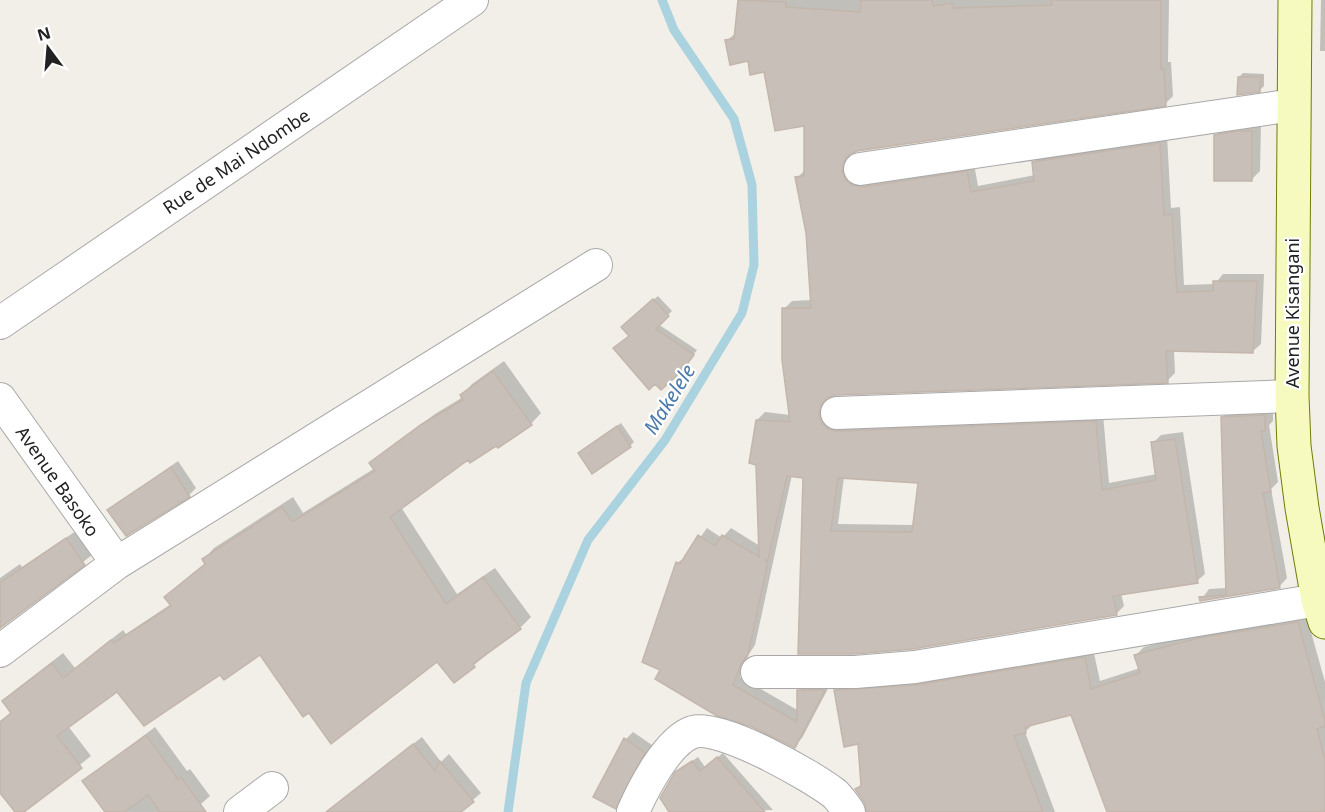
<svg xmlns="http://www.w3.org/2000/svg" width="1325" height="812" font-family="'Noto Sans',sans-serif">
	<rect width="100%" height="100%" fill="#f2efe9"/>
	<path fill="#0003" fill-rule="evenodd" d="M739 0H1169L1168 62H1171L1173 96 1165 104 857 150 851 152 849 164H974L978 186 1035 175 1034 162 1041 154 1167 136 1171 208 1180 207 1184 285 1215 284 1223 274H1264L1261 344 1253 351 1174 350 1175 373 1167 381 836 394 828 396 826 404 1103 414 1109 483 1157 474 1153 443 1161 435 1183 432 1205 574 1197 581 1121 593 1124 606 1116 614 854 652 805 477 792 475 755 645 749 654 740 677 799 711V691L807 683H831L802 738 794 746 662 669 677 563 687 556 707 528 722 538 731 528 760 546 757 420 765 412 790 415 784 309 792 301 812 300 808 233 797 178 805 170V124L766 71 726 41 736 33ZM844 477 920 481 915 525 838 524Z
		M1321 0H1325V51H1320Z
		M1243 73 1264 74V86L1260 90 1239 77Z
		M1261 123 1260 171 1251 180 1215 136 1224 126Z
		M658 296 672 311 658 324 697 350 686 365 631 335 623 327Z
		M504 361 541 413 531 424 468 458 401 507 457 594 495 568 531 617 520 628 454 681 438 660 309 711 260 653 220 673 117 690 68 726 91 756 21 812H16L0 791V721L12 712 4 701 14 691 63 653 75 668 123 630 126 634 171 604 166 597 206 563 204 559 214 548 293 497 303 513 375 468 371 464 382 453 435 414 463 397 462 395 472 384Z
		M1273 407V421L1269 425 1278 482 1271 489 1287 578 1279 587 1201 600 1209 589 1227 588 1222 417 1231 409Z
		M621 423 634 442 630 446 584 449Z
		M178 461 196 488 189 495 109 510Z
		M76 531 92 555 0 627V578L20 564 22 567Z
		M1306 614 1325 682V812H1108L1071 714 1034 723 1025 732 1055 812H868L866 802 857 789 863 783 859 743 836 691 845 682 1093 649 1100 681 1140 668 1136 655 1144 647 1209 630Z
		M155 727 187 771 190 769 210 796 192 812H106L84 781Z
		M633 732 652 745 623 799 616 807 625 740Z
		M422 737 441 762 449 754 481 793 459 812H326Z
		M723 753 773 810 670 812 682 768 698 757 705 767Z"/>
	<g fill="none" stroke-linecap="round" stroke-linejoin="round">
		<path stroke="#aad3df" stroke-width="9" d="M508 812 526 683 588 540 665 440 742 313 754 265 752 185 734 119 674 30 662 0"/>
	</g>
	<path fill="#c7bfb8" stroke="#c4b6ab" stroke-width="1.5" fill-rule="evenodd" d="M738 0 786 2V7L860 12 861 0H932L933 6 952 3 953 8 1052 5 1051 0H1161V69H1164L1166 106 857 151 849 155 844 162 842 172 846 180 853 185 863 187 967 171 971 192 1034 181 1032 162 1160 143 1164 215 1172 214 1177 292 1213 291V281H1257L1253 353 1166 351 1168 383 836 395 827 398 821 405 819 414 822 423 828 429 837 431 1096 421 1102 490 1156 480 1151 442 1175 439 1198 583 1113 596 1117 615 913 649 854 654H798L803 478 787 476 768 560H764L768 562 748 654 741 664 733 685 797 722V690H825L795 748 752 727 717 716 655 679 660 670 642 662 676 562 680 564 698 535 715 546 722 535 759 557 756 465 749 463 756 420 790 422 782 360V308H811L806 233 795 177 804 176V126L775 131 764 72 750 75 748 61 730 65 725 40 734 39ZM838 478 918 483 912 532 831 531Z
		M1238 77H1261L1260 92 1237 95Z
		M1238 131H1252V181H1214V135Z
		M653 299 669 316 656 329 694 355 682 371 661 390 655 384 649 390 613 348 629 336 621 327Z
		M493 371 532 425 498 448 496 446 470 463 468 460 390 517 446 604 483 577 521 629 473 664 475 667 454 683 437 662 331 744 309 713 303 717 260 655 224 680 220 675 144 726 117 692 57 736 82 768 24 812H15L0 793V722L11 713 2 701 52 663 63 678 111 640 114 643 171 606 164 597 205 564 202 559 282 507 292 522 375 471 369 463 422 424 463 400 460 395Z
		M1265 415V431H1261L1271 492 1263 493 1280 588 1200 601 1199 597 1226 595 1221 417Z
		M617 426 631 447 592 474 578 453Z
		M171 467 190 497 126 536 107 510Z
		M66 538 85 565 0 628V583Z
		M1298 622 1325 721V726L1317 729 1325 759V812H1107L1071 715 1025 727 1026 733 1014 736 1043 812H867L864 802 855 789 861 786 858 744 844 747 834 690 916 685 1085 657 1091 689 1140 673 1134 655 1199 638Z
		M146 735 178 779 181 777 206 812H160L148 795 124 812H105L82 781Z
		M624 738 645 753 616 809 593 797Z
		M413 744 435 771 440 761 474 802 461 812H326Z
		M717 757 765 812H669L660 798 675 772 692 761 700 771Z"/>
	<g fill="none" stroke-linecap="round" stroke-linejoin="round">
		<defs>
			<path id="street" d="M860 169 1293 105
				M0 323 472 0
				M0 399 117 563
				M837 413 1292 396
				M0 651 117 563 596 265
				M757 672H855L915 667 1318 600
				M240 812 272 788
				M633 812C643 789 668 740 693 732 721 724 812 776 835 794 840 799 845 806 849 812"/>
			<path id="secondary" d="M1295 0 1292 396 1294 446 1302 508 1318 600 1325 622"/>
		</defs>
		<use href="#street" stroke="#a9a9a9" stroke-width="34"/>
		<use href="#secondary" stroke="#707d05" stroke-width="35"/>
		<use href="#street" stroke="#fff" stroke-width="32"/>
		<use href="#secondary" stroke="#f7fabf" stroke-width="33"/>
	</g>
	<g text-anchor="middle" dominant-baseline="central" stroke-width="4.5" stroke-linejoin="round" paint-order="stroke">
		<g font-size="18" fill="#222" stroke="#fff">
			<text transform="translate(236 161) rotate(-34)">Rue de Mai Ndombe</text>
			<text transform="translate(1292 313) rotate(-90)">Avenue Kisangani</text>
			<text transform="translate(58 481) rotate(55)">Avenue Basoko</text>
		</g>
		<g font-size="20" font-style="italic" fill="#4a7aab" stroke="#fff">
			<text transform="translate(669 399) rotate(-58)">Makelele</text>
		</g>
	</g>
	<g transform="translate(48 48) rotate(344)" stroke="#ffffff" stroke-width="4.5" paint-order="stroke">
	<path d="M0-4.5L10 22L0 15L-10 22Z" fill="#222222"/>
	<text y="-9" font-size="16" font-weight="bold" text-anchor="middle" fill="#222222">N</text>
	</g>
</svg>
